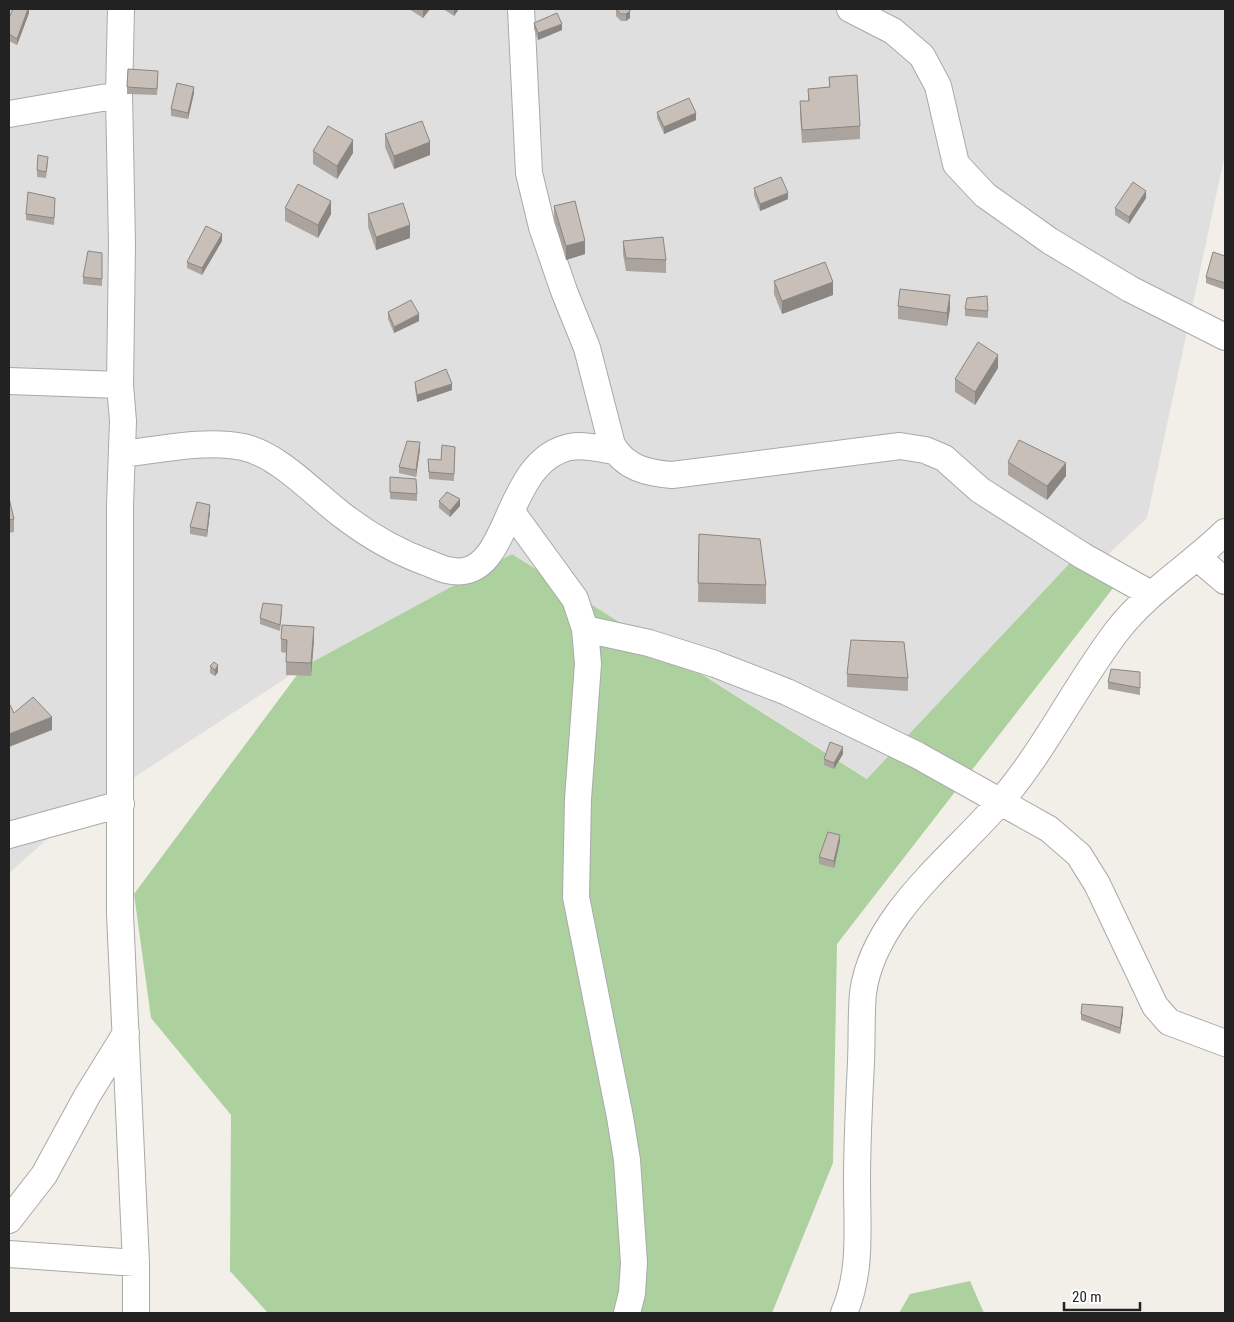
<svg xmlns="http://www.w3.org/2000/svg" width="1234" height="1322" font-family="'Roboto Condensed',sans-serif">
	<rect width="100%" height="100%" fill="#f2efe9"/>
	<path fill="#e0dfdf" d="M9 9H1225V154L1147 518 868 779 512 554 303 667 69 820 9 873Z"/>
	<path fill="#add19e" d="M1086 546 1124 574 837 944 833 1163 772 1313H268L230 1271 231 1115 151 1018 134 894 303 667 512 554 867 779Z
		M970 1281 984 1313H899L910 1294Z"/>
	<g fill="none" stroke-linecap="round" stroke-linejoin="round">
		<defs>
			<path id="street" d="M121 9 119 95 122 245 120 385 123 421 120 505V914L136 1263V1313
				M521 9 529 173 542 227 564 291 587 348 612 445C625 468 647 473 672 475L900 446 925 450 944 458 980 490 1083 556 1151 594
				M850 9 893 31 922 56 938 86 956 164 985 195 1050 241 1130 289 1225 337
				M9 114 119 95
				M9 381 120 385
				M122 454C158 450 206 439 243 447 279 455 313 493 342 515 368 535 397 552 428 563 440 568 451 573 464 571 511 564 507 460 570 447 584 444 601 449 615 451
				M511 511 575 599 585 629 588 664 578 799 576 897 620 1117 627 1160 634 1263 632 1293 627 1313
				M1198 558 1225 581
				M585 629 649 643 715 664 787 692 917 755 1049 829 1079 855 1097 884 1155 1006 1169 1022 1225 1043
				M9 835 121 804
				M9 1220 44 1175 87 1096 126 1033
				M9 1254 136 1263
				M844 1313C862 1272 857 1226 857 1182 857 1142 859 1102 861 1062 862 1039 861 1016 863 993 873 916 952 858 1000 802 1045 750 1075 686 1117 631 1147 592 1190 566 1225 532"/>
		</defs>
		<use href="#street" stroke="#a9a9a9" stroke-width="28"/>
		<use href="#street" stroke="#fff" stroke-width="26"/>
	</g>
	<path fill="#aba49e" d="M29 9V13L17 45 9 41V18Z
		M409 9H430L423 18Z
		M443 9H459L454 16Z
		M616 9H630V18L626 21H621L616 16Z
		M534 23 562 30 538 40 534 29Z
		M158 77 157 95 127 94V87Z
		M829 77 860 126V139L802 143 800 115V101H808V89L829 87Z
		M194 93 188 119 171 116V109Z
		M657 112 696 120 664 134 657 118Z
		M385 134 430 155 394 169 385 147Z
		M313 151 353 153 337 179 313 164Z
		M48 163 46 178 37 177V170Z
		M754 188 788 199 760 211 754 195Z
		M1146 198 1129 224 1115 215V208Z
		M55 205 54 225 26 220V214Z
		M554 206 585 254 566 260 554 219Z
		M285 208 331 214 318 238 285 221Z
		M368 214 410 238 376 250 368 227Z
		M222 241 202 275 187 268V262Z
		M623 241 666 260V273L626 271 623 254Z
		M1225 256V290L1206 283V277Z
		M83 277 102 279V286L83 284Z
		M774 281 833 295 782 314 774 294Z
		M898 306 950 309 947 326 898 319Z
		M965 309 988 311V318L965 316Z
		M388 312 419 321 394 333 388 319Z
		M998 368 975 405 955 392V379Z
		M415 382 452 390 417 402 415 388Z
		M455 447 454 481 429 479 428 459 441 460Z
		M420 449 416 477 399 473V467Z
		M1008 462 1066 476 1047 500 1008 475Z
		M390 477 417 494V501L390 499Z
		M9 498 14 519V532L9 533Z
		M439 501 460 506 450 517 439 508Z
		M210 512 207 537 190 534V527Z
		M699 534 766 585V604L698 602Z
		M282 612 280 631 260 624V618Z
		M281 639 314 640 311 676 286 675V653L281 652Z
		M210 666 218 672 215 676 210 673Z
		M1140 672V695L1108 689V682Z
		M847 674 908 678V691L847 687Z
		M843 754 834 769 824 765V759Z
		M840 841 834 868 819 864V857Z
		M1123 1013 1120 1034 1081 1020V1014Z"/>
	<path fill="#8b8681" d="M28 9H29V13L17 45V39Z
		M423 9H430L423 18Z
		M454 9H459L454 16Z
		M630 9V18L626 21V14Z
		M562 24V30L538 40V33Z
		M194 87V93L188 119V113Z
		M696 113V120L664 134V127Z
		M353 140V153L337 179V166Z
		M430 142V155L394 169V156Z
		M1146 191V198L1129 224V217Z
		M788 193V199L760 211V204Z
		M331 201V214L318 238V225Z
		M410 225V238L376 250V237Z
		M222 234V241L202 275V268Z
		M585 241V254L566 260V246Z
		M833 282V295L782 314V301Z
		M950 295V309L947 326V313Z
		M419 314V321L394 333V327Z
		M998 355V368L975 405V392Z
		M452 384V390L417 402V395Z
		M420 442V449L416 477V470Z
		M1066 463V476L1047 500V486Z
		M460 499V506L450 517V511Z
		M210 505V512L207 537V530Z
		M314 627V640L311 676V663Z
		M218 665V672L215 676V670Z
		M52 717V730L9 747V734Z
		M843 747V754L834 769V763Z
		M840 835V841L834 868V861Z
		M1123 1007V1013L1120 1034V1028Z"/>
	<path fill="#c7bfb8" stroke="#8b8681" d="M13 9H28L17 39 9 34V18Z
		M616 9H630V11L626 14H621Z
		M557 13 562 24 538 33 534 23Z
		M128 69 158 71 157 89 127 87Z
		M857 75 860 126 802 130 800 101H809L808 89 830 87 829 77Z
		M177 83 194 87 188 113 171 109Z
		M689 98 696 113 664 127 657 112Z
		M422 121 430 142 394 156 385 134Z
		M328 126 353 140 337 166 313 151Z
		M38 155 48 157 46 172 37 170Z
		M781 177 788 193 760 204 754 188Z
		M1133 182 1146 191 1129 217 1115 208Z
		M298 184 331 201 318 225 285 208Z
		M28 192 55 198 54 218 26 214Z
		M575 201 585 241 566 246 554 206Z
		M403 203 410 225 376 237 368 214Z
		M206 226 222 234 202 268 187 262Z
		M663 237 666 260 626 258 623 241Z
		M88 251 102 253V279L83 277Z
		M1213 252 1225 256V283L1206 277Z
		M825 262 833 282 782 301 774 281Z
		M900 289 950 295 947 313 898 306Z
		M987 296 988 311 965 309 967 298Z
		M411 300 419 314 394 327 388 312Z
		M978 342 998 355 975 392 955 379Z
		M446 369 452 384 417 395 415 382Z
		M1019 440 1066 463 1047 486 1008 462Z
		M407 441 420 442 416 470 399 467Z
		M442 445 455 447 454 474 429 472 428 459 441 460Z
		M390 477 416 479 417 494 390 492Z
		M447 492 460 499 450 511 439 501Z
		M9 498 14 519 9 520Z
		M197 502 210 505 207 530 190 527Z
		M699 534 760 539 766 585 698 583Z
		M263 603 282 605 280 625 260 618Z
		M282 625 314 627 311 663 286 662 287 640 281 639Z
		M851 640 904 642 908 678 847 674Z
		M214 662 218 665 215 670 210 666Z
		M1111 669 1140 672V688L1108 682Z
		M33 697 52 717 9 734V703L14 713Z
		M830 742 843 747 834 763 824 759Z
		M828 832 840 835 834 861 819 857Z
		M1082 1004 1123 1007 1120 1028 1081 1014Z"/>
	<rect width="1234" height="1322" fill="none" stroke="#222222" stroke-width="20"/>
	<path d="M1064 1302v8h76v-8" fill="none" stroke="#222222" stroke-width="2.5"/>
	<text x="1072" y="1302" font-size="15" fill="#222222" stroke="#ffffff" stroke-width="4" paint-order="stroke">20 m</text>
</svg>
